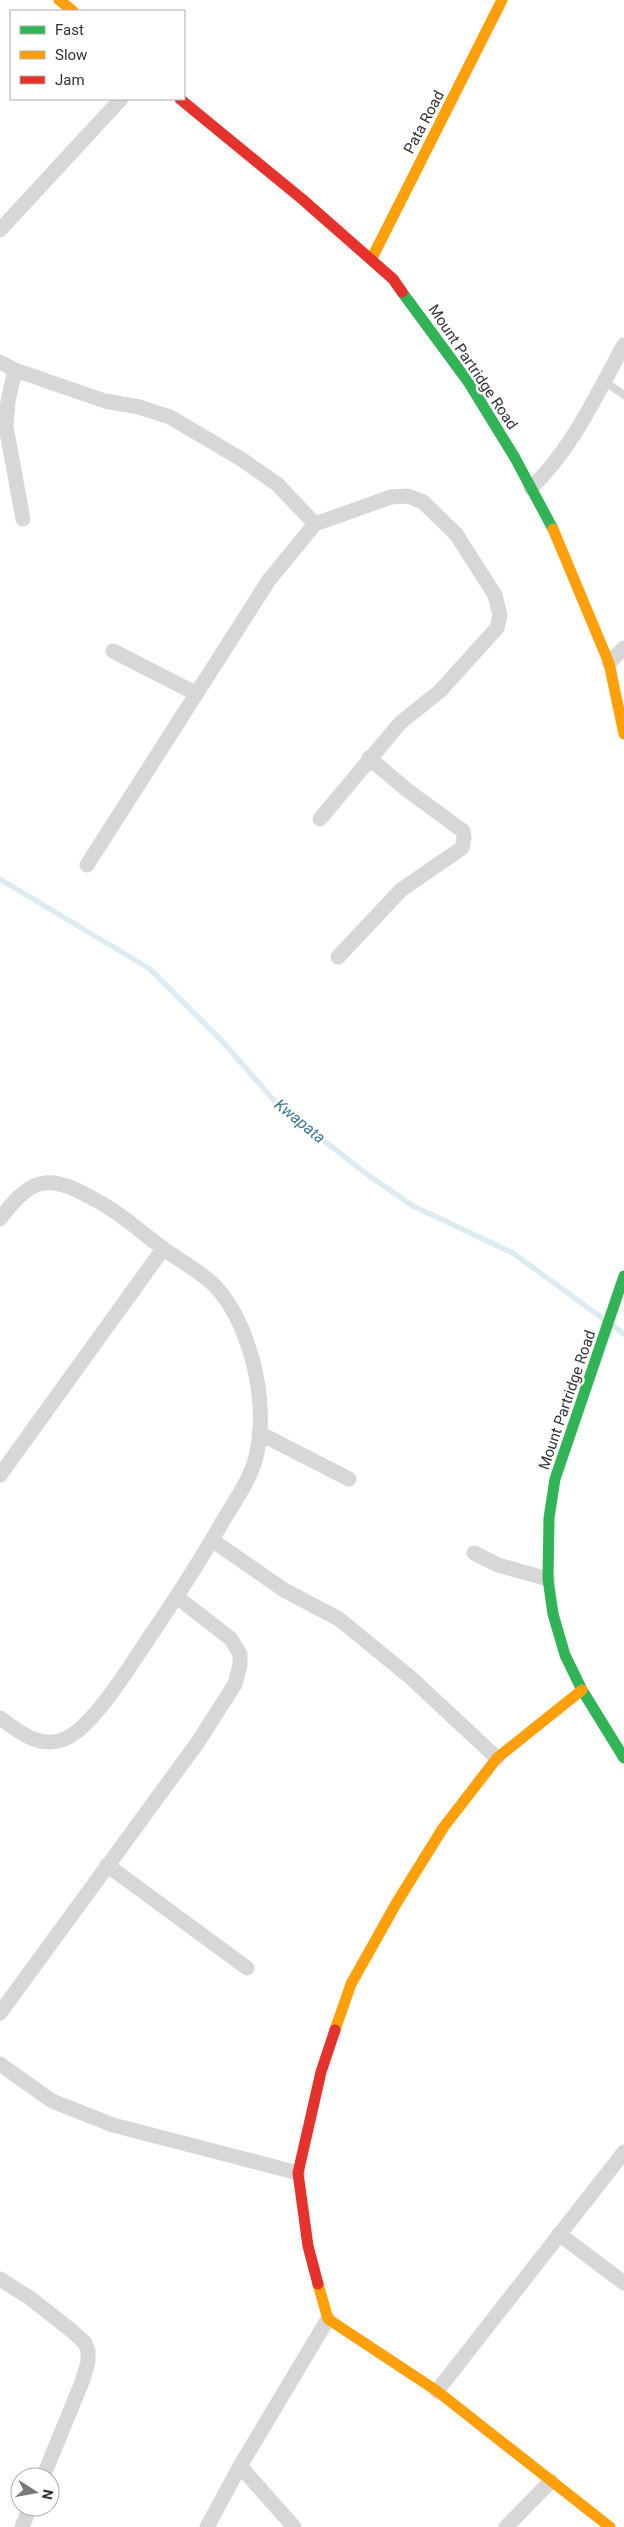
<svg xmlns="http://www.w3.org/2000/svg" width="624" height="2527" font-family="Roboto,sans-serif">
	<rect width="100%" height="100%" fill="#fff"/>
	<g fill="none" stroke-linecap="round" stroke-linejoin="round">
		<path stroke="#ddebf3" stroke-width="5.5" d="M0 879 150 969 222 1041 278 1105 368 1175 413 1206 513 1253 624 1334"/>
		<path stroke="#d7d7d7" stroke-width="8" d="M604 381 624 395"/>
		<path stroke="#d7d7d7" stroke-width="15" d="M0 230 121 99
			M0 362 15 370 105 401 139 407 170 417 241 459 277 484 315 524 391 497 408 496 423 502 456 534 495 595 500 615 497 628 440 691 400 723 320 819
			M15 370 8 401 6 427 23 519
			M531 488C573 448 596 395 624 345
			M113 651 195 693
			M609 663 624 648
			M87 865 269 580 315 524
			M338 957 401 890 462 848 464 838 463 831 407 790 369 758
			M0 1219C35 1172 52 1175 101 1203 123 1215 143 1234 164 1249 180 1261 202 1272 216 1287 254 1328 274 1422 250 1474 243 1490 233 1504 224 1519 202 1558 178 1595 153 1632 134 1659 92 1731 62 1740 38 1748 18 1731 0 1718
			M259 1433 349 1479
			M0 1475 163 1249
			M212 1540 284 1590 339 1619 410 1677 497 1758
			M474 1553 498 1565 548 1579
			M107 1865 247 1968
			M0 2013 198 1742 235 1684 240 1665V1654L231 1639 177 1597
			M0 2064 52 2101 113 2125 298 2173
			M559 2234 624 2283
			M0 2279 30 2298 72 2331 85 2343 88 2351V2362L82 2382 43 2477
			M437 2391 624 2152
			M240 2466 294 2527
			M22 2527 30 2507
			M207 2527 240 2466 328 2319
			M506 2527 551 2481"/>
		<path stroke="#30b455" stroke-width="11" d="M402 292 469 383 515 458 553 529
			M624 1276 555 1479 549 1518 548 1579 553 1614 565 1655 582 1690 624 1758"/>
		<path stroke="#ff9f0a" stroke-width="11" d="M59 0 73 11
			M372 258 502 0
			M553 529 609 663 624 734
			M335 2030 351 1984 397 1902 443 1828 497 1758 582 1690
			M318 2284 328 2319 437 2391 610 2527"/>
		<path stroke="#e5322d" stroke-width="11" d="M180 99 302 199 393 279 402 292
			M318 2284 308 2246 298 2173 321 2072 335 2030"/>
	</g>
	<g text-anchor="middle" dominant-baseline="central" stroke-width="5" stroke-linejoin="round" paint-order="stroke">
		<g font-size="15" fill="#333" stroke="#fff">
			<text transform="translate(424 122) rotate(-62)">Pata Road</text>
			<text transform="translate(473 367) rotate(56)">Mount Partridge Road</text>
			<text transform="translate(567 1400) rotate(-71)">Mount Partridge Road</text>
		</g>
		<g font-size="16" font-style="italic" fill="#3f7597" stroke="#fff">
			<text transform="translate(300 1121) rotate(39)">Kwapata</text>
		</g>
	</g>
	<rect x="10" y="10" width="175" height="90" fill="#ffffff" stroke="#adadad"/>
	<rect x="20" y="26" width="25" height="8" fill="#30b455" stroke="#adadad"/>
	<text x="55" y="35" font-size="15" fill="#333333">Fast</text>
	<rect x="20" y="51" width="25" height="8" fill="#ff9f0a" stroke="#adadad"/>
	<text x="55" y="60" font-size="15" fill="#333333">Slow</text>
	<rect x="20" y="76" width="25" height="8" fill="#e5322d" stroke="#adadad"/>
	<text x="55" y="85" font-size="15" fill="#333333">Jam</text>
	<g transform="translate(35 2492) rotate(101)"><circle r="24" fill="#ffffff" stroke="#adadad"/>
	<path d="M0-4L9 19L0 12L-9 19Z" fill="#7a7a7a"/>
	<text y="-8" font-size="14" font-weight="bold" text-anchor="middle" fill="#333333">N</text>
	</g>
</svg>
